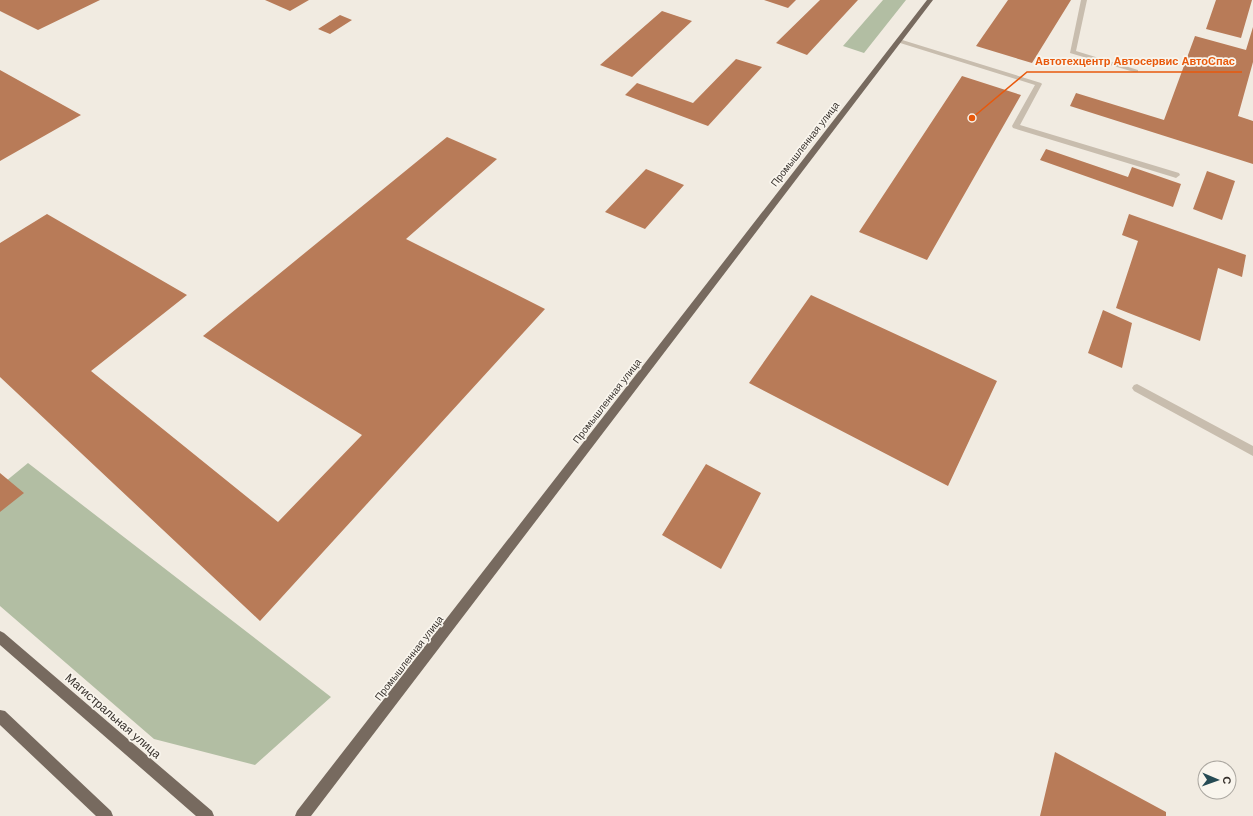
<svg xmlns="http://www.w3.org/2000/svg" width="1253" height="816" font-family="Arial,sans-serif">
	<rect width="100%" height="100%" fill="#f1ebe1"/>
	<path fill="#b2bea3" d="M883 0H906L864 53 843 46Z
		M28 463 331 697 255 765 154 739 0 606V486Z"/>
	<path fill="#b87b58" d="M0 0H100L38 30 0 11Z
		M265 0H309L290 11Z
		M764 0H796L788 8Z
		M820 0H858L807 55 776 43Z
		M1008 0H1071L1032 63 976 46Z
		M1216 0H1252L1241 38 1206 29Z
		M662 11 692 21 632 77 600 65Z
		M340 15 352 20 330 34 318 29Z
		M1253 27V62L1238 116 1253 121V164L1070 106 1076 93 1164 120 1195 36 1246 50Z
		M736 59 762 67 708 126 625 95 637 83 693 103Z
		M0 70 81 115 0 161Z
		M962 76 1021 95 927 260 859 232Z
		M447 137 497 159 406 239 545 309 260 621 0 377V243L47 214 187 295 91 371 278 522 362 435 203 336Z
		M1046 149 1128 177 1132 167 1181 184 1173 207 1040 160Z
		M646 169 684 185 645 229 605 212Z
		M1207 171 1235 181 1222 220 1193 209Z
		M1129 214 1246 255 1242 277 1218 268 1200 341 1116 308 1138 241 1122 235Z
		M811 295 997 381 948 486 749 383Z
		M1103 310 1132 323 1122 368 1088 353Z
		M706 464 761 493 721 569 662 535Z
		M0 473 24 493 0 512Z
		M1055 752 1166 812V816H1040Z"/>
	<g fill="none" stroke-linecap="round" stroke-linejoin="round">
		<path fill="#c8bdae" fill-rule="evenodd" d="M1081 0H1087L1076 51 1138 70V72H1134L1070 53Z
			M899 39 1041 83 1042 84 1020 125 1179 173 1180 175 1176 178 1173 177 1013 128 1012 126 1035 85 897 42V40Z
			M1137 384 1253 446V456L1134 391 1132 388 1134 385Z"/>
		<path fill="#776a5f" fill-rule="evenodd" d="M927 0H933L311 816H295L297 811Z
			M0 631 4 633 212 811 214 816H196L0 645Z
			M0 710 5 711 111 811 113 816H96L0 725Z"/>
	</g>
	<g text-anchor="middle" dominant-baseline="central" stroke-width="3.5" stroke-linejoin="round" paint-order="stroke">
		<g font-size="10" fill="#37312c" stroke="#f9f5ed">
			<text transform="translate(805 144) rotate(-52)">Промышленная улица</text>
			<text transform="translate(607 401) rotate(-52)">Промышленная улица</text>
			<text transform="translate(409 658) rotate(-52)">Промышленная улица</text>
		</g>
		<g font-size="12" fill="#37312c" stroke="#f9f5ed">
			<text transform="translate(113 716) rotate(41)">Магистральная улица</text>
		</g>
	</g>
	<path fill="none" stroke="#e8590c" stroke-width="1.5" d="M972 118L1027 72H1242"/>
	<circle fill="#e8590c" stroke="#f9f5ed" stroke-width="1.5" cx="972" cy="118" r="4"/>
	<g font-size="11" text-anchor="middle" font-weight="bold" fill="#e8590c" stroke="#f9f5ed" stroke-width="3.5" stroke-linejoin="round" paint-order="stroke">
		<text x="1135" y="65">Автотехцентр Автосервис АвтоСпас</text>
	</g>
	<g transform="translate(1217 780) rotate(92)"><circle r="19" fill="#f9f5ed" stroke="#aba7a0"/>
	<path d="M0-3L7 15L0 10L-7 15Z" fill="#264b54"/>
	<text y="-6" font-size="11" font-weight="bold" text-anchor="middle" fill="#37312c">С</text>
	</g>
</svg>
